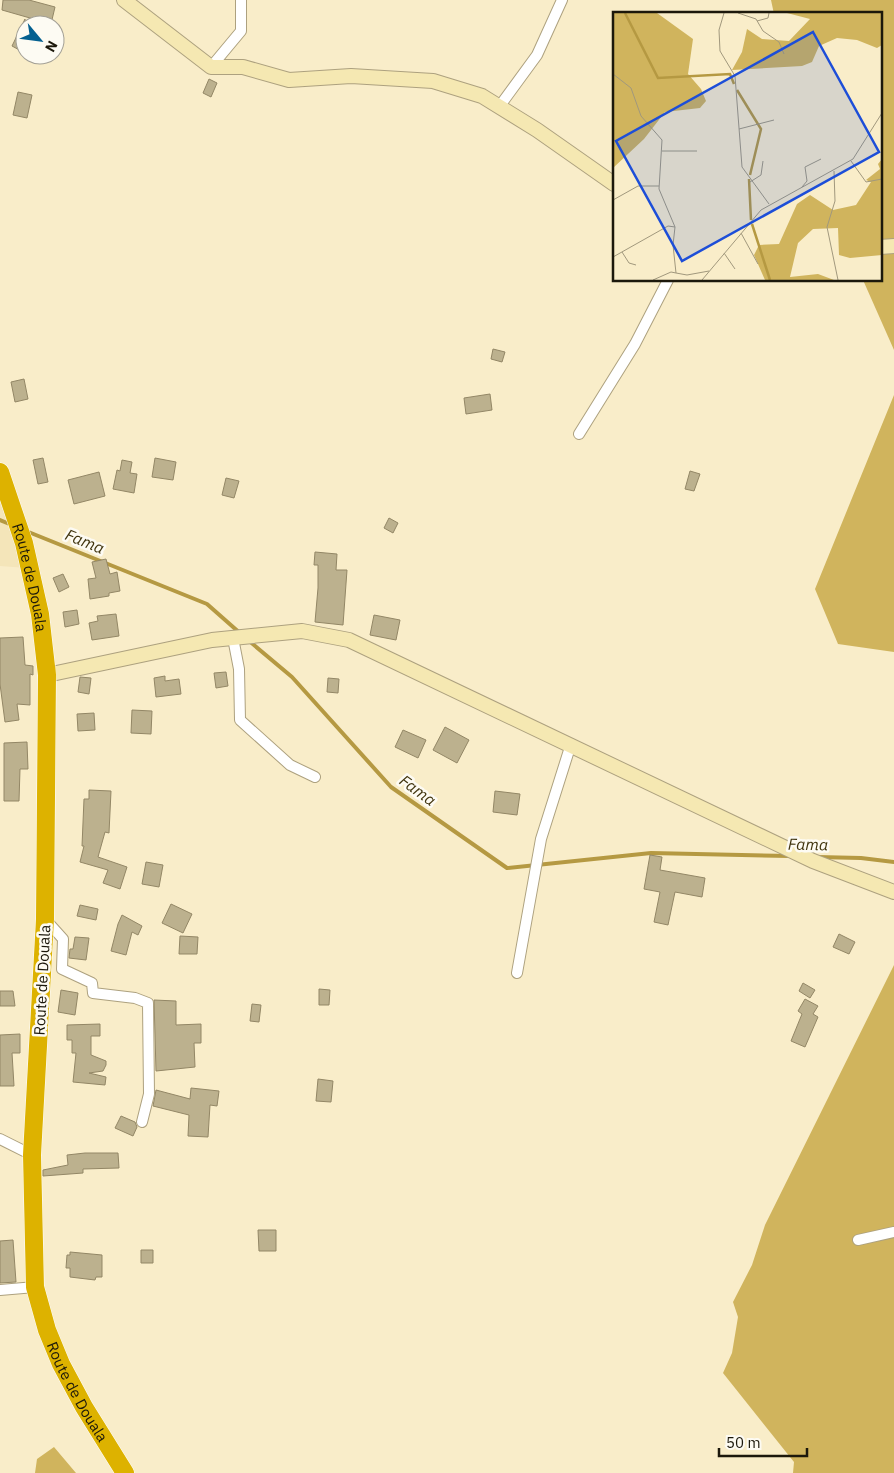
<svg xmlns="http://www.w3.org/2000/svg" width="894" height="1473" font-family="'IBM Plex Sans',sans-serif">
	<rect width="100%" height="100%" fill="#f9edc9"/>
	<path fill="#f4e5b9" d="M0 471 27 568 0 566Z"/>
	<path fill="#d0b45d" d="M771 0H894V350L863 280H880V14H774Z
		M894 395V652L838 644 815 589Z
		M894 965V1473H793L794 1462 723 1373 732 1353 738 1317 733 1302 752 1265 765 1225Z
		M54 1447 76 1473H35L37 1459Z"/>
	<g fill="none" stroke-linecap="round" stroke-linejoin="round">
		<path stroke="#b59942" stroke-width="4" d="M0 520 12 525
			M26 531 207 604 241 634
			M248 640 292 677 391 787 507 868 651 853 790 856
			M817 857 861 858 894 862"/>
	</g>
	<path fill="#bcb18e" stroke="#938766" d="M3 0H29L55 7 51 24 2 10Z
		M25 19V53L12 46Z
		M209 79 217 83 211 97 203 93Z
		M18 92 32 95 27 118 13 115Z
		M493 349 505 352 502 362 491 359Z
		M24 379 28 399 15 402 11 382Z
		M490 394 492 410 466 414 464 398Z
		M43 458 48 482 38 484 33 460Z
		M155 458 176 462 173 480 152 477Z
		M122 460 132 462 130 473 137 474 134 493 113 489 117 470 120 471Z
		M690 471 700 474 694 491 685 489Z
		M99 472 105 496 74 504 68 480Z
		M226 478 239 481 234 498 222 495Z
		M389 518 398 523 393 533 384 528Z
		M315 552 337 554 336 570H347L343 625 315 622 318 588V565H314Z
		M106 559 110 574 117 572 120 591 109 593V596L90 599 88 579 96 578 92 562Z
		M63 574 69 587 59 592 53 578Z
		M77 610 79 624 65 627 63 612Z
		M116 614 119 636 92 640 89 623 98 621 97 616Z
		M374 615 400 620 396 640 370 635Z
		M23 637 25 665 33 666V675L30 674V705L17 704 19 720 5 722 0 684V638Z
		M226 672 228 686 216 688 214 673Z
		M165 676V681L179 679 181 694 156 697 154 678Z
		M80 677 91 678 89 694 78 692Z
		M328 678 339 679 338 693 327 692Z
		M132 710 152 711 151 734 131 733Z
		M94 713 95 730 78 731 77 714Z
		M445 727 469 740 457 763 433 750Z
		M403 730 426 740 418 758 395 747Z
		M27 742 28 769H20L19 801H4V743Z
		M89 790 111 791 109 833 105 832 98 857 127 867 120 889 103 883 108 870 80 862 84 846H82L84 799H89Z
		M495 791 520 794 517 815 493 812Z
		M650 855 662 857 660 870 705 878 702 897 675 892 668 925 654 922 660 892 644 889Z
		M146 862 163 865 159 887 142 884Z
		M171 904 192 914 183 933 162 923Z
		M80 905 98 909 96 920 77 916Z
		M122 915 142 926 138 935 132 932 126 955 111 951 118 924Z
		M839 934 855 942 849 954 833 947Z
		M180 936 198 937 197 954H179Z
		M75 937 89 938 86 960 69 958 70 949H73Z
		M803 983 815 990 810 998 799 991Z
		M319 989 330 990 329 1005H319Z
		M61 990 78 993 75 1015 58 1012Z
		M0 991H13L15 1006H0Z
		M805 999 818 1006 813 1014 818 1017 805 1047 791 1041 802 1014 798 1011Z
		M154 1000 176 1001V1025L201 1024V1043H194L195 1067 156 1071Z
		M252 1004 261 1005 259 1022 250 1021Z
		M100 1024V1036H91V1055L106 1061V1065L103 1071 89 1073 106 1077 105 1085 73 1082 76 1053H72V1040H67V1025Z
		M20 1034V1053H12L14 1086H0V1035Z
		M318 1079 333 1081 331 1102 316 1101Z
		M191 1088 219 1091 217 1106 210 1105 208 1137 188 1136 189 1115 153 1106 156 1090 190 1099Z
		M121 1116 135 1122 137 1127 133 1136 115 1128Z
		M85 1153H118L119 1168 83 1169V1173L43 1176V1170L68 1165 67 1155Z
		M258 1230H276V1251H259Z
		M13 1240 16 1282 0 1283V1241Z
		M141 1250H153V1263H141Z
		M70 1252 102 1255V1277H96L95 1280 70 1277V1268H66L67 1255H70Z"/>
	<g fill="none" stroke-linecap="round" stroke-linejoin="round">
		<defs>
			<path id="street" d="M211 67 241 31V0
				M499 107 537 55 562 0
				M579 434 635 344 668 280
				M233 638 239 669 240 720 290 765 315 777
				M45 919 63 939 62 969 92 983 93 993 135 998 148 1003 149 1094 142 1122
				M517 973 541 839 571 744
				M0 1139 32 1155
				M858 1240 894 1232
				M0 1290 35 1287"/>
			<path id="secondary" d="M124 0 211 67H243L289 80 351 76 433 81 482 96 537 130 614 184
				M880 247 894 246
				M47 675 212 640 302 631 349 640 813 861 894 892"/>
			<g id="highway">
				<path id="s1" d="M0 472 24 543 40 614 47 675 45 919 32 1155 35 1287 47 1330 61 1364 84 1407 125 1473"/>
			</g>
		</defs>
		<use href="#street" stroke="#ada17f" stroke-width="12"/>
		<use href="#secondary" stroke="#ada17f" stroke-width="16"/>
		<use href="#highway" stroke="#fff" stroke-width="19"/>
		<use href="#street" stroke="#fff" stroke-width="10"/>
		<use href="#secondary" stroke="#f5e8b2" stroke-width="14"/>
		<use href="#highway" stroke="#ddb200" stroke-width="18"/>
	</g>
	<g text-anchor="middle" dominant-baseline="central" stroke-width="5" stroke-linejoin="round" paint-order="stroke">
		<g font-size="15" fill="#1c180b" stroke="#fdfbf3">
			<text stroke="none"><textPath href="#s1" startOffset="110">Route de Douala</textPath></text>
			<text transform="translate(42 980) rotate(-87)">Route de Douala</text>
			<text stroke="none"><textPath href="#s1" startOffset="935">Route de Douala</textPath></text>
		</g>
		<g font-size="16" font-style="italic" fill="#40340e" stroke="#fdfbf3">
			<text transform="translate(85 541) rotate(22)">Fama</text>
			<text transform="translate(418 790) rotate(36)">Fama</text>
			<text transform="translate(808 844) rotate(1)">Fama</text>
		</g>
	</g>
	<g transform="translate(613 12)">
		<rect width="269" height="269" fill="#f9edc9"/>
		<path d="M0 1H44L80 27 75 62 88 77 93 89 87 96 52 100 31 127 0 156ZM174 1H269V33L264 36 244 28 224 26 206 34 199 50 189 54 119 58 129 40 134 17 149 27 176 29 197 7ZM269 147V243L237 246 226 243 225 216 200 217 185 231 177 265 205 262 221 268H152L141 243 146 233 166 232 184 192 197 183 220 198 243 193 258 170 253 168 267 157 265 152Z" fill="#d0b45d"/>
		<path fill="none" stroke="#b59942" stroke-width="2.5" d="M12 1 45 66 117 62 121 72M124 78 148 117 137 163M136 167 138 208M139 212 157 268"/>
		<path fill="none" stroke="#a1987d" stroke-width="1" d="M111 1 106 18 107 39 122 64 129 155 156 192M125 1 143 7 150 19 166 30 171 42M144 9 155 6 156 1M0 62 18 76 28 104 49 128 46 177 62 215 60 233 63 261 74 263 96 259M126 117 161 108M49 139H84M238 149 253 170 269 167M221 159 222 189 214 215 225 268M137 170 148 163 150 149M189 175 194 169 192 155 208 147M0 188 25 174H46M128 221 145 252M9 240 16 251 23 253M111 241 122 257M0 245 55 214 62 215M40 268 58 260 63 261M89 268 148 198 240 147 269 101"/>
		<path fill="#1d4ed8" fill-opacity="0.15" stroke="#1d4ed8" stroke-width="2.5" d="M200 20 266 140 69 249 3 129Z"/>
		<rect width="269" height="269" fill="none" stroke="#1c180b" stroke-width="2.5"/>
	</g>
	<g transform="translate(40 40) rotate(119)"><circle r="24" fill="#fdfbf3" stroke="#a3a096"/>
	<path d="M0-4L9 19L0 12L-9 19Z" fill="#046090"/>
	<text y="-8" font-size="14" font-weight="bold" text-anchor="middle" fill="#1c180b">N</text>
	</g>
	<path d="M719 1448v8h88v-8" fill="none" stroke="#1c180b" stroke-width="2.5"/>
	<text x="726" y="1448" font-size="15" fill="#1c180b" stroke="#fdfbf3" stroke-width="4" paint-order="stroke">50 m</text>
</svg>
